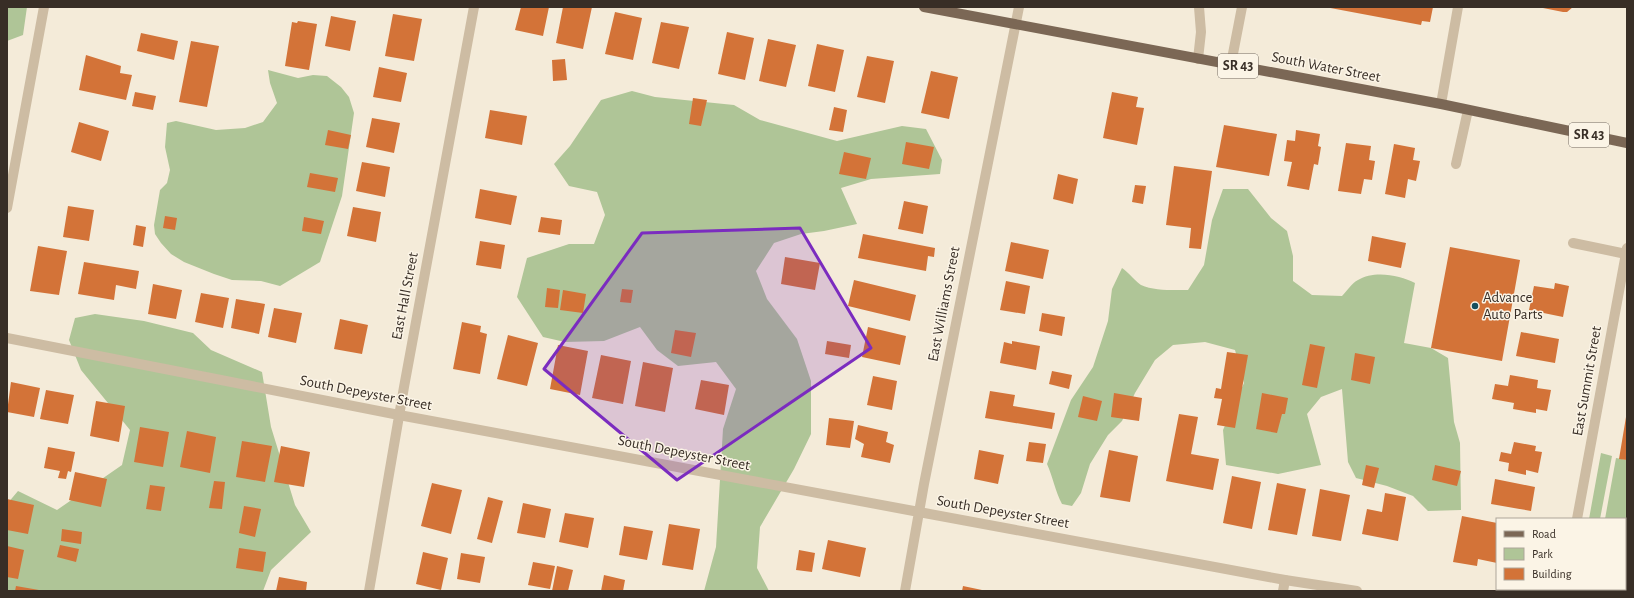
<svg xmlns="http://www.w3.org/2000/svg" width="1634" height="598" font-family="'Alegreya Sans',sans-serif">
	<rect width="100%" height="100%" fill="#f4ebd9"/>
	<path fill="#afc597" d="M7 7H27L23 35 7 41Z
		M268 70 298 78 313 75 327 76 341 87 349 97 354 113 342 196 320 262 280 286 261 281 232 280 214 274 184 262 171 254 161 243 155 234 154 225 160 190 167 183 170 170 165 147 167 123 176 121 216 130 245 128 263 122 277 103 270 83Z
		M632 91 655 97 734 105 760 120 837 141 902 126 926 129 942 160 940 174 871 179 841 188 857 224 824 231 801 234 774 243 756 271 767 299 797 339 811 381V434L794 469 760 527 757 568 769 591H704L716 547 723 429 736 389 716 362 678 366 657 350 640 327 604 341 565 342 543 337 517 297 527 258 569 244H594L605 215 597 192 569 186 554 164 570 146 601 100Z
		M1223 189H1248L1271 218 1287 231 1293 256V281L1312 295 1342 296C1347 291 1352 283 1358 280 1374 270 1400 275 1415 283L1404 343 1431 348 1448 358 1454 422 1460 443 1461 510 1428 511 1413 496 1387 486 1356 478 1348 462 1342 389 1321 397 1307 414 1321 465 1278 474 1226 465 1223 430 1244 383 1235 350 1205 342 1173 345 1155 360 1135 393 1122 421 1108 435 1090 464 1081 493 1072 506 1062 504C1055 491 1053 477 1047 464L1071 400 1093 367 1108 321 1112 289 1122 268C1128 272 1137 283 1141 285 1154 291 1173 290 1188 290L1204 265 1212 220Z
		M95 314 144 321 193 333 211 350 262 372 271 427 295 505 311 532 271 570 263 591H7V504L18 491 57 510 122 465 130 430 81 370 69 340 75 318Z
		M1601 453 1612 456 1600 519H1589Z
		M1616 458 1627 460V591H1590L1591 589H1625V519H1605Z"/>
	<path fill="#d37338" d="M521 7H549L543 36 515 30Z
		M563 7H592L583 49 556 43Z
		M1325 7H1433L1430 22 1422 21 1421 25Z
		M1538 7H1573L1567 12H1563Z
		M615 12 642 18 633 60 605 54Z
		M393 14 422 19 414 61 385 56Z
		M331 16 356 21 350 51 325 46Z
		M298 21 317 24 309 70 285 66 292 22 297 23Z
		M661 22 689 27 679 69 652 63Z
		M727 32 754 38 745 80 718 74Z
		M141 33 178 41 174 60 137 51Z
		M768 39 796 45 786 87 759 81Z
		M191 41 219 46 207 107 179 102Z
		M817 44 844 50 835 92 808 86Z
		M86 55 121 66 120 73 132 75 126 100 79 90Z
		M867 56 894 61 885 103 857 97Z
		M565 59 567 80 553 81 552 60Z
		M379 67 407 73 401 102 373 97Z
		M931 71 958 77 949 119 921 113Z
		M135 92 156 96 153 110 132 106Z
		M1112 92 1138 97 1136 107 1144 108 1137 145 1103 138Z
		M693 98 707 100 701 126 689 124Z
		M834 107 847 110 843 132 829 130Z
		M490 110 527 116 522 145 485 138Z
		M372 118 400 123 394 153 366 147Z
		M79 122 109 131 101 161 71 152Z
		M1224 125 1277 134 1269 176 1216 167Z
		M328 130 351 135 348 149 325 145Z
		M1296 130 1320 134 1318 146 1321 147 1318 165 1314 164 1309 190 1287 186 1292 162 1284 161 1287 140 1295 141Z
		M906 142 934 147 929 169 902 164Z
		M1346 143 1371 146 1369 160 1375 161 1372 180 1364 179 1361 194 1338 191Z
		M1394 144 1415 148 1413 160 1420 161 1416 181 1408 179 1405 198 1385 194Z
		M844 152 871 158 866 179 839 174Z
		M362 162 390 167 385 197 356 191Z
		M1174 166 1212 171 1201 249 1189 248 1191 228 1166 225Z
		M310 173 338 178 335 192 307 187Z
		M1058 174 1078 179 1073 204 1053 199Z
		M1135 185 1146 186 1143 204 1132 202Z
		M480 189 517 196 511 225 475 218Z
		M904 201 928 206 923 234 898 229Z
		M68 206 94 210 89 241 63 237Z
		M353 207 381 212 376 242 347 236Z
		M165 216 177 218 175 230 163 228Z
		M304 217 324 221 321 234 302 231Z
		M541 217 562 220 560 235 538 232Z
		M136 225 146 227 143 247 133 245Z
		M863 234 935 248 934 257 928 256 926 271 858 258Z
		M1372 236 1406 243 1401 268 1368 261Z
		M480 241 505 245 501 269 476 265Z
		M1011 242 1049 250 1043 279 1005 271Z
		M38 246 67 251 59 295 30 291Z
		M1450 247 1520 260 1502 361 1431 348Z
		M785 257 820 263 815 290 781 284Z
		M84 262 139 271 136 289 116 285 114 300 78 294Z
		M854 280 916 295 910 321 848 306Z
		M1006 281 1030 286 1025 314 1000 310Z
		M1555 283 1569 286 1563 317 1529 310 1534 286 1554 289Z
		M153 284 182 290 176 319 148 314Z
		M547 288 560 290 558 308 545 307Z
		M622 289 633 290 631 303 620 302Z
		M563 290 586 294 583 313 560 310Z
		M201 293 229 298 223 328 195 322Z
		M236 299 265 304 259 334 231 328Z
		M274 308 302 313 296 343 268 337Z
		M1042 313 1065 317 1062 336 1039 331Z
		M340 319 368 325 362 354 334 349Z
		M462 322 481 326 480 332 487 334 480 374 453 369Z
		M868 327 906 336 900 365 862 357Z
		M675 330 696 333 691 357 671 353Z
		M1521 332 1559 339 1555 363 1516 356Z
		M508 335 538 343 527 386 497 379Z
		M827 341 851 345 849 358 825 354Z
		M1012 341 1040 346 1036 370 1000 363 1004 342 1012 344Z
		M1310 344 1325 347 1317 388 1302 385Z
		M558 345 588 351 580 395 550 389Z
		M1227 352 1248 355 1235 428 1217 425 1222 399 1214 398 1216 388 1221 389Z
		M1355 353 1375 357 1370 384 1351 380Z
		M601 355 631 361 623 404 592 398Z
		M643 362 673 368 665 412 635 406Z
		M1052 371 1072 375 1069 389 1049 384Z
		M1510 375 1538 380 1537 388 1551 390 1547 411 1536 409V413L1513 409 1514 403 1492 399 1495 384 1508 386Z
		M873 376 897 381 892 410 867 405Z
		M701 380 729 385 724 415 695 409Z
		M11 382 40 388 34 417 7 412Z
		M46 390 74 395 68 424 40 419Z
		M990 391 1015 395 1013 406 1055 413 1052 429 985 418Z
		M1114 393 1142 398 1139 421 1111 417Z
		M1262 393 1288 398 1285 414H1282L1277 433 1256 429Z
		M1083 396 1102 401 1097 421 1078 417Z
		M96 401 125 406 119 442 90 436Z
		M1179 414 1198 417 1191 454 1219 459 1213 490 1166 481Z
		M1626 417H1627V460L1619 459Z
		M829 418 854 421 850 448 826 445Z
		M858 425 888 432 886 442 894 445 890 463 861 457 864 444 855 439Z
		M140 427 169 432 163 467 134 462Z
		M187 431 216 437 210 473 180 467Z
		M242 441 272 446 265 482 236 477Z
		M1029 442 1046 444 1043 463 1026 461Z
		M1514 442 1536 446 1535 451 1542 452 1538 473 1526 470V475L1508 471 1509 463 1499 461 1501 452 1511 454Z
		M281 446 310 452 304 487 274 482Z
		M48 447 75 452 71 472 68 471 66 479 58 478 60 471 44 468Z
		M979 450 1004 455 998 484 974 479Z
		M1109 450 1138 456 1130 502 1100 497Z
		M1366 465 1379 468 1374 488 1362 485Z
		M1435 465 1461 471 1457 486 1432 480Z
		M75 472 107 479 101 507 69 500Z
		M1232 476 1261 482 1252 529 1223 523Z
		M1495 479 1535 487 1531 511 1491 504Z
		M214 481 225 482 222 509 209 508Z
		M432 483 462 490 451 534 421 526Z
		M1277 483 1306 489 1297 535 1268 530Z
		M150 485 165 487 161 511 146 509Z
		M1320 489 1350 495 1341 541 1312 536Z
		M1385 493 1406 497 1398 541 1362 534 1367 509 1382 512Z
		M488 497 503 501 492 543 477 539Z
		M7 499 34 505 28 534 7 530Z
		M523 503 551 509 545 538 517 533Z
		M244 506 261 509 255 537 239 533Z
		M565 513 594 518 588 548 559 542Z
		M1462 516 1497 523V563L1478 559 1477 566 1453 562Z
		M669 524 700 529 693 570 662 565Z
		M624 526 653 531 647 560 619 555Z
		M62 529 82 532 81 544 61 541Z
		M828 540 866 548 860 577 822 569Z
		M60 545 79 549 76 562 57 557Z
		M7 546 24 550 18 579 7 577Z
		M239 548 266 552 263 572 236 568Z
		M799 550 815 553 812 572 796 570Z
		M423 552 448 558 441 590 416 584Z
		M461 553 485 557 480 583 457 579Z
		M533 562 555 566 550 589 528 585Z
		M557 566 573 570 568 591H552Z
		M1625 568H1627V591H1599L1600 589H1625Z
		M604 575 625 580 623 591H601Z
		M279 577 307 582 306 591H276Z
		M16 586 39 590V591H15Z
		M963 586 982 590V591H962Z"/>
	<g fill="none" stroke-linecap="round" stroke-linejoin="round">
		<path stroke="#cdbca3" stroke-width="10" d="M1198 59 1201 32 1199 7
			M1231 64 1242 7
			M1441 104 1458 7
			M1456 164 1468 110
			M1573 243 1626 254
			M1283 591 1285 580"/>
		<path stroke="#cdbca3" stroke-width="10" d="M7 208 44 7
			M7 338 399 415 919 512 1285 580 1357 591
			M369 591 404 387 474 7
			M905 591 924 484 1019 7"/>
		<path stroke="#cdbca3" stroke-width="10" d="M1577 519 1627 248
			M1564 591 1565 589"/>
		<path stroke="#7b6755" stroke-width="10" d="M924 7 1441 104 1627 143"/>
	</g>
	<path fill="#7b2cbf" fill-opacity="0.2" stroke="#7b2cbf" stroke-width="3" stroke-linejoin="round" d="M800 228 871 348 677 480 544 369 642 233Z"/>
	<circle fill="#174f5d" stroke="#fbf4e6" stroke-width="1.5" cx="1475" cy="306" r="4"/>
	<g text-anchor="middle" dominant-baseline="central" stroke-width="3" stroke-linejoin="round" paint-order="stroke">
		<g fill="#fbf4e6" stroke="#726960" stroke-width="1">
			<rect x="1218" y="54" width="40" height="24" rx="3"/>
			<rect x="1569" y="123" width="40" height="24" rx="3"/>
		</g>
		<g font-size="14" font-weight="bold" fill="#382e26">
			<text x="1238" y="66">SR 43</text>
			<text x="1589" y="135">SR 43</text>
		</g>
		<g font-size="15" fill="#382e26" stroke="#fbf4e6">
			<text transform="translate(1326 67) rotate(11)">South Water Street</text>
			<text transform="translate(405 296) rotate(-79)">East Hall Street</text>
			<text transform="translate(944 304) rotate(-79)">East Williams Street</text>
			<text transform="translate(1587 381) rotate(-80)">East Summit Street</text>
			<text transform="translate(366 393) rotate(11)">South Depeyster Street</text>
			<text transform="translate(684 453) rotate(11)">South Depeyster Street</text>
			<text transform="translate(1003 512) rotate(10)">South Depeyster Street</text>
		</g>
		<g font-size="15" fill="#382e26" stroke="#fbf4e6" text-anchor="start">
			<text x="1483" y="297">Advance<tspan x="1483" dy="17">Auto Parts</tspan></text>
		</g>
	</g>
	<rect width="1634" height="598" fill="none" stroke="#382e26" stroke-width="16"/>
	<rect x="1496" y="518" width="130" height="72" fill="#fbf4e6" stroke="#ada599"/>
	<rect x="1504" y="531" width="20" height="6" fill="#7b6755" stroke="#ada599"/>
	<text x="1532" y="538" font-size="12" fill="#382e26">Road</text>
	<rect x="1504" y="548" width="20" height="12" fill="#afc597" stroke="#ada599"/>
	<text x="1532" y="558" font-size="12" fill="#382e26">Park</text>
	<rect x="1504" y="568" width="20" height="12" fill="#d37338" stroke="#ada599"/>
	<text x="1532" y="578" font-size="12" fill="#382e26">Building</text>
</svg>
